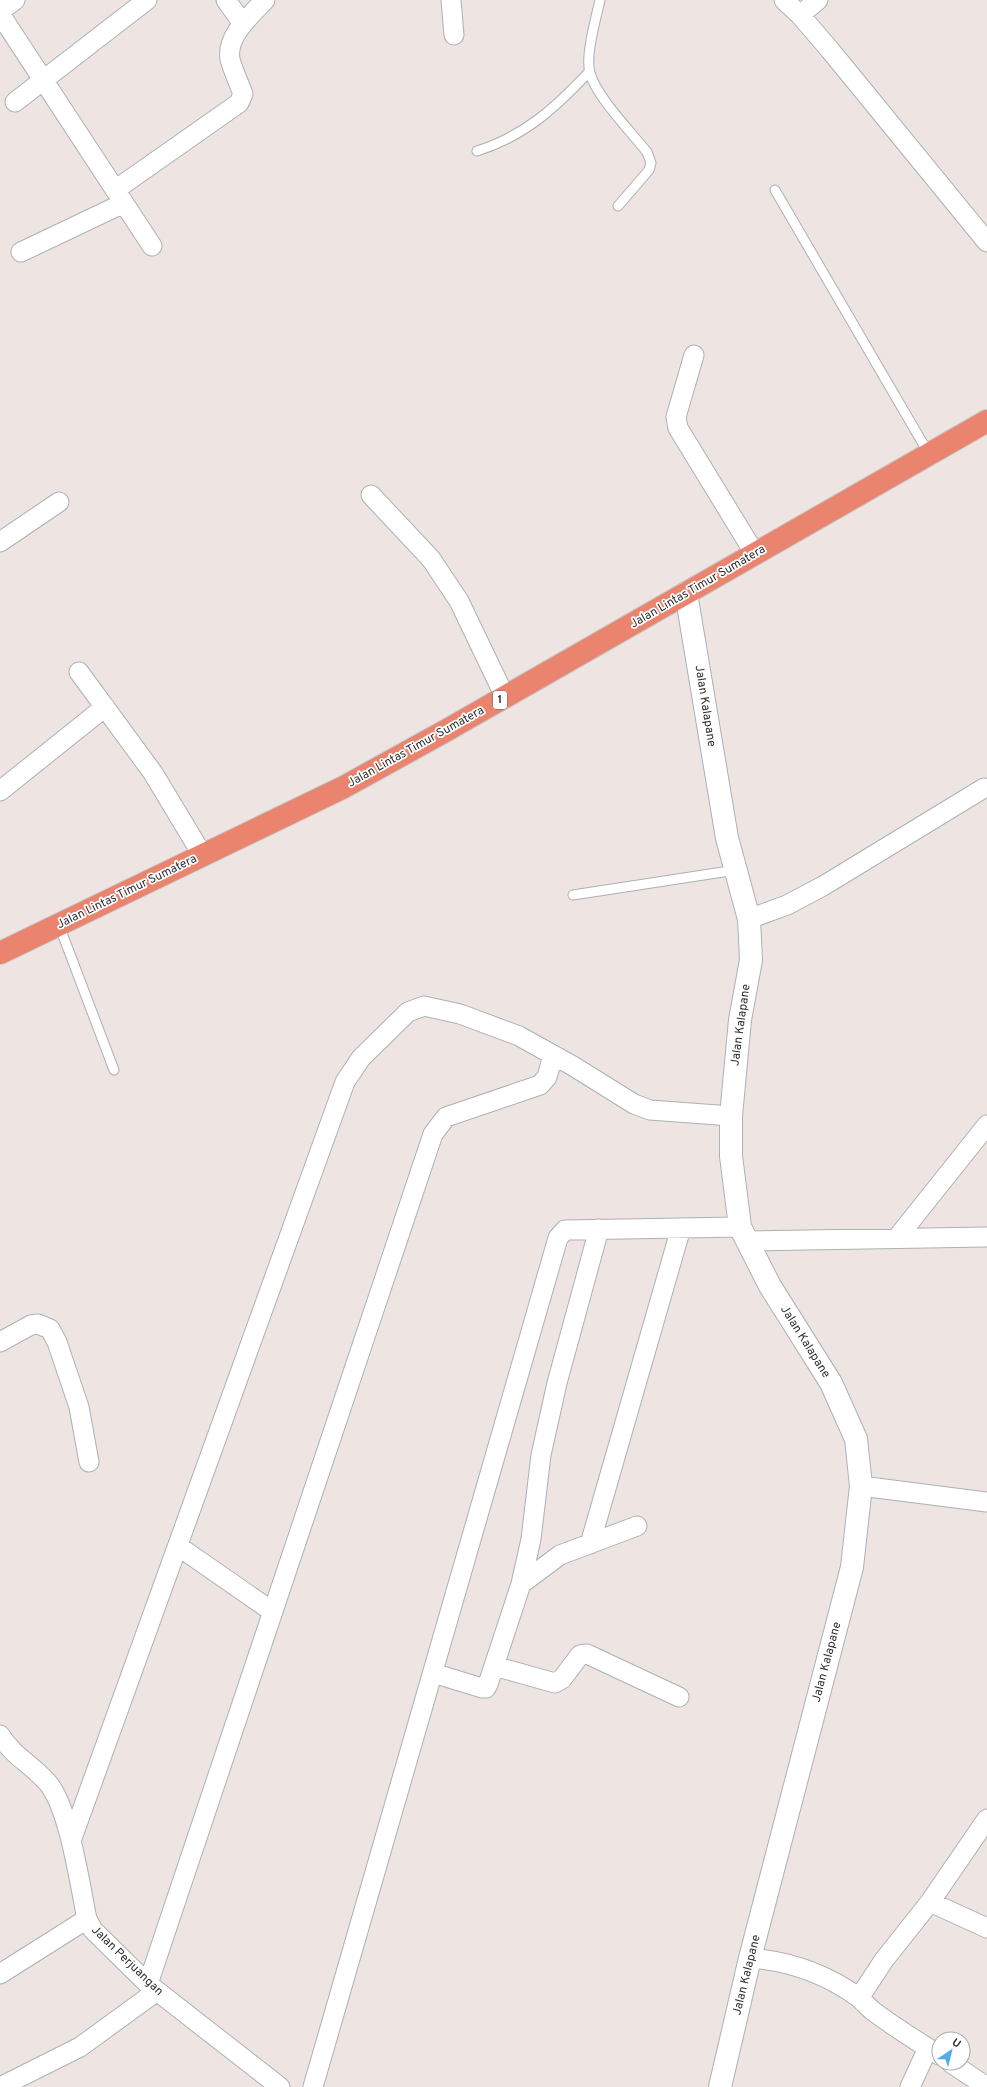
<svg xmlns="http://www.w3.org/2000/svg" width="987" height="2087" font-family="Overpass,sans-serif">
	<rect width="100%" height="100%" fill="#eee4e2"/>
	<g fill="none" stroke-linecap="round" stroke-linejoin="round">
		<defs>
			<path id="service" d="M600 0C596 18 585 56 590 73 596 96 631 132 647 152L651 163 649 170 618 206
				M477 151C525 136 556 107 589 72
				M775 190 929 454
				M573 895 736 870
				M59 925 114 1070"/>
			<path id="minor" d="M226 0 243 24
				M451 0 454 35
				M784 0 800 15 830 50 987 242
				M0 11 15 0
				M0 14 152 246
				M800 15 818 0
				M15 102 147 0
				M115 190 239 103 243 94C239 83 233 71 230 59 226 36 251 15 265 0
				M21 252 124 203
				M694 355 676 417 678 428 755 554
				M371 495 431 559 459 601 505 697
				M0 542 59 502
				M79 672 153 773 203 856
				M0 791 105 707
				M749 919 787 905 823 886 984 788
				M897 1238 987 1125
				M746 1241 987 1237
				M0 1342 31 1325 38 1324 50 1329 57 1342 79 1407 89 1462
				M861 1486 987 1502
				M590 1544 681 1228
				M178 1546 273 1612
				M521 1584 560 1555 637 1526
				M494 1666 555 1683 562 1679 580 1655 587 1654 679 1697
				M433 1673 482 1688H486L488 1684 521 1584 531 1539 541 1455 557 1383 599 1229
				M0 1735C13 1756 31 1764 47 1782 69 1806 80 1886 87 1919L93 1930 148 1984 280 2087
				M71 1841 345 1082 361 1058 408 1012 424 1006 460 1014 519 1036 573 1066 634 1104 650 1110 731 1116
				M930 1902 987 1928
				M750 1958C789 1961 826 1974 858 1997 863 2001 868 2007 873 2011 894 2027 917 2041 939 2055
				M0 1974 87 1919
				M148 1984 433 1134 446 1117 540 1085 547 1077 553 1055
				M859 1998 884 1960 930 1902 987 1819
				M951 2063 987 2087
				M0 2087 80 2047 157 1991
				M313 2087 558 1238 565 1230 740 1227
				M910 2087 928 2048"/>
			<path id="tertiary" d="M686 593 727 838 749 919 751 960 740 1020 731 1116V1156L740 1227 770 1286 831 1383 856 1439 861 1486 852 1567 750 1958 720 2087"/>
			<path id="trunk" d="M0 953 344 787 447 730 987 421"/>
		</defs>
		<use href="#service" stroke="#abb1b5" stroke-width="11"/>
		<use href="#minor" stroke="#abb1b5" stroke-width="21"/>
		<use href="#tertiary" stroke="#abb1b5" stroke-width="24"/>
		<use href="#trunk" stroke="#c4c4c4" stroke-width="24"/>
		<use href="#service" stroke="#fff" stroke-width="9"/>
		<use href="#minor" stroke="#fff" stroke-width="19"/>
		<use href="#tertiary" stroke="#fff" stroke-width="22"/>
		<use href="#trunk" stroke="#ea846e" stroke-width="22"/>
	</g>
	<g text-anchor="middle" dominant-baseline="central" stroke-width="3.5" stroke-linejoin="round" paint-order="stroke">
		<rect fill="#fff" stroke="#6d6d6d" stroke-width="1" x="493" y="691" width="14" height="18" rx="3"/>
		<g font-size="11" font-weight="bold" fill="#2e2e2e">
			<text x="500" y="700">1</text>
		</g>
		<g font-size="12" fill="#2e2e2e" stroke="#fff">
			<text transform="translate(698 587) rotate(-30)">Jalan Lintas Timur Sumatera</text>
			<text transform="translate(705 706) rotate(81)">Jalan Kalapane</text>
			<text transform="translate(416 747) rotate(-29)">Jalan Lintas Timur Sumatera</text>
			<text transform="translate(127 892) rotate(-26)">Jalan Lintas Timur Sumatera</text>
			<text transform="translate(741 1025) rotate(-82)">Jalan Kalapane</text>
			<text transform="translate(805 1342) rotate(58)">Jalan Kalapane</text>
			<text transform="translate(827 1662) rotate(-75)">Jalan Kalapane</text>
			<text transform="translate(127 1961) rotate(44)">Jalan Perjuangan</text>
			<text transform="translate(747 1975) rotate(-76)">Jalan Kalapane</text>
		</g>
	</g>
	<g transform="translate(951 2051) rotate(35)"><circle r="19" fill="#ffffff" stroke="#ababab"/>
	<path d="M0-3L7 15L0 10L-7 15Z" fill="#53adea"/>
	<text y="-6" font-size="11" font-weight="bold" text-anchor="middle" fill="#2e2e2e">U</text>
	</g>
</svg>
